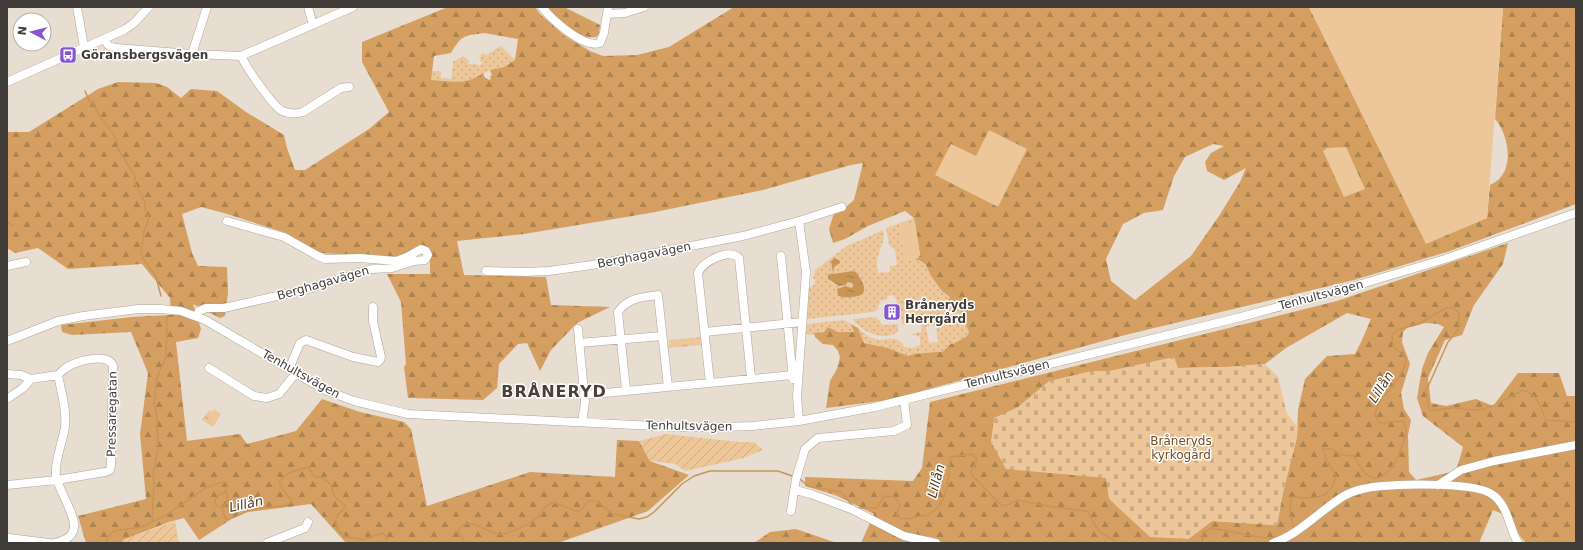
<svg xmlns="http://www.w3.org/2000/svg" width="1583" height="550" font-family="'DejaVu Sans',sans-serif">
	<defs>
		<pattern id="grass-dots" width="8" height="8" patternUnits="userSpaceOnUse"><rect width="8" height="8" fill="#edc69a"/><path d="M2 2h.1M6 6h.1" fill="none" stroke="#ccab85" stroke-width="1.8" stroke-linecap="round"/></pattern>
		<pattern id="forest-firs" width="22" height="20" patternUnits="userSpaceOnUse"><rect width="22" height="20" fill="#d49f60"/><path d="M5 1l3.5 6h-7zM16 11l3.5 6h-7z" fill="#ad8350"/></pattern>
		<pattern id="cemetery-stones" width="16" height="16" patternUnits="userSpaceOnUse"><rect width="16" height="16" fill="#edc69a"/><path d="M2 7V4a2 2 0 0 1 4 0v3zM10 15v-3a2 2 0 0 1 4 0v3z" fill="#ccab85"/></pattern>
		<pattern id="park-crowns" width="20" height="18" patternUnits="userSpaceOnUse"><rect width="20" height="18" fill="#edc69a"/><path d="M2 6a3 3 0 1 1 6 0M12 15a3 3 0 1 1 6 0" fill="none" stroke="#ccab85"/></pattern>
		<pattern id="garden-furrows" width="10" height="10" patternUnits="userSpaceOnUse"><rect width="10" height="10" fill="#edc69a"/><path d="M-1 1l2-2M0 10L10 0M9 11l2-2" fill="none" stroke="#ccab85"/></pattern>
		<pattern id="water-ripples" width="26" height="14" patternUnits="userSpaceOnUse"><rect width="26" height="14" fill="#c99556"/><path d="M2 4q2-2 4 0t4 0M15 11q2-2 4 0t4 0" fill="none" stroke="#a57b48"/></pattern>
	</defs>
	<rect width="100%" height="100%" fill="#e8ddd1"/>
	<path fill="url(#grass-dots)" fill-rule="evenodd" d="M501 46 515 60 504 67 490 70 474 79 463 82 431 80 432 71H441V78L451 79 453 62 463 56 469 61 468 63 472 65 473 63 480 66 482 62 480 61 481 54 484 53 486 55Z
		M914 218 920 248 918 258 915 259 921 261 926 265 931 276 942 291 951 297 956 305 959 307 969 332 967 336 953 344 952 343 942 352C935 352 914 353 908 356L888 348 864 343 858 328C863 332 868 337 875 339 885 342 898 333 904 347L912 348 920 345V337L911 334 922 332 921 323 902 325 900 307C896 303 897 297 892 295L887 296 888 299 880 301 877 310 873 312 807 319 809 288C812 287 816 284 815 279L812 278 814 275 815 270 848 245 861 240 883 230 884 238 877 260 878 273 890 272V266L897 265 895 250 889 245 886 228ZM852 271C861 273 865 285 864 294L854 297 838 296 837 289 839 290 841 287 845 286 852 288 853 283 848 282C842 286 838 286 831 282L828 276 830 274ZM936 325 938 342 929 343 926 326Z
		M876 317 883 325 898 324V332C883 342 863 332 853 320V319Z
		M844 320 851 324 855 332H838L829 327C823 333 814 336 806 334L807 324Z"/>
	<path fill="url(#forest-firs)" fill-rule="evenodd" d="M448 7H535L540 14 565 36 590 51 603 56 637 55 669 47 734 7H1309L1426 243 1487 218 1490 185C1493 183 1498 181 1500 178 1514 163 1507 132 1495 119L1503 7H1576V204L1450 251 1354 280 1125 335 889 400 826 408 830 381 837 369 840 357 838 351 833 345 823 344 815 337 814 333 824 332 828 327 838 332H854L851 324 858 328 864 343 888 348 908 356C914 353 935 352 942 352L952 343 953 344 967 336 969 332 959 307 949 302 948 300 950 297 942 291 931 276 926 265 921 261 914 259 918 258 920 255 914 218 905 211 868 226 845 239 833 243 829 229 834 213 846 207 854 200 863 163 851 165 763 190 650 213 524 234 457 241 464 275 546 277 551 305 610 307 577 323 551 350 540 371 527 343 518 344 499 364 497 388 483 400 408 398 404 367 406 364 401 302 387 274H430V248L415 249 397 257 320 253 286 233 224 213 201 207 182 214 192 253 198 266 227 267 228 293 225 316 220 318 193 304 201 329 198 338 176 342 187 441 240 434 247 444 296 431 322 399 360 412 404 422 411 429 427 506 530 472 615 477 617 440 639 441 650 461 689 475 648 511 558 543H346L311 504 241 513 199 540 184 518 169 522 123 540 124 543H86L78 516 146 499 140 434 148 373 131 332 72 335 62 332 61 325 132 317 171 315 170 298 142 264 68 269 38 248 15 253 7 248V132H29L98 89 118 82 156 83 167 87 181 98 191 89 217 91 246 112 284 135 287 148 295 170H305L369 129 389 112 362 62V42ZM484 33 518 39 515 60 504 67 490 70 492 75 490 76 491 79 488 80 487 78H485L483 73C466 86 451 81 431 80L434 56 451 53C462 35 463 36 484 33ZM1213 144 1224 146 1211 153 1205 162 1207 171 1224 180 1246 168 1240 182 1219 216 1191 256 1135 300 1111 281 1106 259 1123 224 1144 213 1163 210 1174 176 1185 157Z
		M547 7H564L600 25 599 34 596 37C579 40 557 19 547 7Z
		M1508 243 1503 264 1474 305 1462 335 1445 340 1428 378 1431 403 1446 406 1476 399 1493 406 1518 373H1559L1567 396H1576V543L1525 542 1520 536 1509 517 1493 510 1479 543H861L874 514 835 495 805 486V477L913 481 922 468 930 402 1337 301ZM1347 313 1371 319 1362 340 1355 354 1327 356 1305 379 1298 410 1297 437 1283 492 1277 525 1212 521 1188 539 1178 368 1228 367 1265 364 1286 348ZM1426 323 1438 324 1444 327 1428 353 1422 369 1417 398 1423 416 1463 447 1456 471 1416 480 1409 472 1408 435 1411 420 1404 409 1401 393 1410 364 1402 342 1403 332 1407 328Z
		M796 529 837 543H754L770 532Z"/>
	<path fill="url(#cemetery-stones)" d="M1174 357 1178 368 1228 367 1265 364 1278 377 1287 414 1298 427 1297 437 1283 492 1277 525 1212 521 1188 539 1150 537 1109 499 1106 478 1006 469 991 442 994 418 1018 407 1049 381 1092 371H1109Z"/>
	<path fill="url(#park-crowns)" d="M701 337 702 345 666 348V345H670L669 340Z
		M214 409 221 414 213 427 202 420 209 410 212 412Z"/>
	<path fill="url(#garden-furrows)" d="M666 434 740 442H754L763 450 744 458 685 471 675 464 650 461 639 441Z
		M175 521 179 543H124L123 540Z"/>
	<path fill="#edc69a" d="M1309 7H1503L1487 218 1426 244Z
		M989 130 1027 149 998 207 935 175 951 144 976 156Z
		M1346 147 1365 189 1344 197 1323 151 1327 148Z
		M915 221 920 255 916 259 904 261 900 227Z"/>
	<path fill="url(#water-ripples)" d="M835 258 840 261V263L834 267 833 274 852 271 856 272C860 278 867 286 863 294 856 298 845 298 838 296L837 289 845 286 852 288 853 285 852 283 848 282 845 285 839 286 828 279V275L833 273 831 261Z"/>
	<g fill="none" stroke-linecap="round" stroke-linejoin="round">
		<path stroke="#c99556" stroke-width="1.5" d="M85 91 89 100C94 103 96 111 100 116 106 125 118 137 118 149L135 176V183L145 202V209L149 218 144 232 141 255 156 277 161 296
			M7 222 14 226
			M800 479 808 486 841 492 852 505
			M859 508H877L884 496 894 497 900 504 896 516C902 520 909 519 916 517 921 516 928 516 931 513 950 501 947 475 951 457L972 454 977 459 970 473 1002 506 1010 504 1017 500 1053 507 1088 511C1097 532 1099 532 1119 543
			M222 509 216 505 215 500 219 495 226 491
			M152 521 154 483 153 475 158 448 157 417 154 403 157 377 166 357 167 316
			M1292 529 1294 528 1290 514 1291 497C1313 498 1330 502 1336 476L1326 459 1323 449H1332L1341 455 1354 456C1357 462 1363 473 1369 476 1388 488 1405 444 1406 431 1406 428 1404 424 1404 421L1380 423 1375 415C1376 411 1377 406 1379 403 1388 388 1406 376 1406 358L1393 346 1392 335 1397 330 1422 322 1446 308H1454L1459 313 1458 330 1448 342 1426 391 1429 410C1437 412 1442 408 1450 408 1458 407 1467 410 1475 410 1493 409 1507 398 1523 390 1538 394 1540 407 1546 420L1576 422
			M105 543 111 533 114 531 141 527 152 522 168 514 205 488 223 482H226L227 484 226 490 228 500 222 509 226 519C236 519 244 511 253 509 264 506 285 509 292 502 289 495 281 490 279 482L288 473 308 467 314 476C321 477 329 480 332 487 333 491 332 493 335 497 338 500 342 502 345 505L344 509C342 511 339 513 337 516 333 524 339 534 347 537 352 539 357 537 362 540L382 533 386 536 387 543
			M463 543V539L458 531C467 512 490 537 503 534 513 532 532 523 539 516 543 510 546 502 555 503 559 504 573 510 578 512L582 509 588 501H596L613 514 639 519 647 517 654 512 682 484 694 476 710 471H778L792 476
			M1202 543 1203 534 1211 528 1270 539 1278 537"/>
		<defs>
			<path id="minor" d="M77 7 84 47
				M308 7 313 25
				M542 7C551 19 584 49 600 43L604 33 608 7
				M607 14 625 13 644 7
				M104 40 109 46 116 48 192 54 241 56 353 7
				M192 54 207 7
				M241 56C247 68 271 104 282 111 289 114 296 114 303 112L341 88 349 87
				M7 82 124 30 134 23 149 7
				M781 256 793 379
				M7 266 26 262
				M486 271 524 272 549 271 592 265 743 236 799 221 842 207
				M197 316 199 311 206 308H224L308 289 372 269 392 268 414 261 425 260 428 255 426 251 421 249 407 257 396 261 360 258 325 259 316 255 284 237 227 221
				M578 329 585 402 582 422
				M705 332 802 322
				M7 341 58 321 83 316 138 309H161L181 311 205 320 325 390 354 401 408 414 676 427H723L753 426 799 421 875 407 1241 317 1338 291 1445 259 1576 213
				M579 343 662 336
				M209 368 254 396 267 398 279 394 296 373
				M289 369 300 343 306 340 353 357 378 362 380 360 381 357 373 321V307
				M7 374 21 375 31 379 58 375
				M710 383 698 273C703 261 729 248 739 258L751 378
				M626 390 618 312C627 298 642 297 658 295L668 387
				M584 395 793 375
				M7 399 23 388 31 379
				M799 421 797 397 806 272 799 221
				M7 485 57 480 105 472 110 470 111 465 113 366C108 352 75 361 66 368 63 370 61 372 58 375
				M1438 485 1461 470 1494 461 1576 445
				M795 490 811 494 851 509 904 536 936 543
				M791 511 796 479 805 449 818 438 894 431 907 425 904 400
				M9 538 49 543
				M54 543C63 541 73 538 74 527 76 515 58 490 56 475 54 462 63 441 65 427 67 410 61 391 58 375
				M267 543 305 528 308 522
				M1273 543C1300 534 1319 511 1344 496 1354 490 1370 487 1382 486 1404 484 1477 482 1493 495 1508 506 1509 527 1518 543"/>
		</defs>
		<use href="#minor" stroke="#aea498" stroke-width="9"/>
		<use href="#minor" stroke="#fff" stroke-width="8"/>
	</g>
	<defs>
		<symbol id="bus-square" viewBox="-11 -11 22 22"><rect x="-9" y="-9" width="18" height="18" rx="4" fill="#8655ce" stroke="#fff"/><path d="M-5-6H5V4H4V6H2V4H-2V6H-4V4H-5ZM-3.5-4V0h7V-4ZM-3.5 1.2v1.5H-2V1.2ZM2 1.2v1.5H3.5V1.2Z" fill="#fff"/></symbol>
		<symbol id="building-square" viewBox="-11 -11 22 22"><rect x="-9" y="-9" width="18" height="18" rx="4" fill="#8655ce" stroke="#fff"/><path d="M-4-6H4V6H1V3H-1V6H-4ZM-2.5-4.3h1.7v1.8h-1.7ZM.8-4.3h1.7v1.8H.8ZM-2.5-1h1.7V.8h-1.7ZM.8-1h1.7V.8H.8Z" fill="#fff"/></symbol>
	</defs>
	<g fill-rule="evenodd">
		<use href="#bus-square" x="58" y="45" width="20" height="20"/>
		<use href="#building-square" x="882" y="302" width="20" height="20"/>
	</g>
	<g text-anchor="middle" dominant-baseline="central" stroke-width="3" stroke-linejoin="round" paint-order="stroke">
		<g font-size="12" font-weight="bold" fill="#403c37" stroke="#fff" text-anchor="start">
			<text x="81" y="55">Göransbergsvägen</text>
			<text x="905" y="305">Bråneryds<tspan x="905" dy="14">Herrgård</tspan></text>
		</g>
		<g font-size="12" fill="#403c37" stroke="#fff">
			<text transform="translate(644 255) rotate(-11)">Berghagavägen</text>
			<text transform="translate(323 283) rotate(-16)">Berghagavägen</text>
			<text transform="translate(1321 295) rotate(-15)">Tenhultsvägen</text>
			<text transform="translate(301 374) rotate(29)">Tenhultsvägen</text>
			<text transform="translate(1007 374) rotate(-14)">Tenhultsvägen</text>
			<text transform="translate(112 414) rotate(-89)">Pressaregatan</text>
			<text transform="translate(689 426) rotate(1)">Tenhultsvägen</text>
		</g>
		<g font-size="12" fill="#724e1f" stroke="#fff">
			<text x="1181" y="441">Bråneryds<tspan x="1181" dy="14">kyrkogård</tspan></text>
		</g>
		<g font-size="13" font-style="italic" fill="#4d371b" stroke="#fff">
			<text transform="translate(1381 387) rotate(-57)">Lillån</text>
			<text transform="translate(936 481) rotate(-75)">Lillån</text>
			<text transform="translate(246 504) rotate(-12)">Lillån</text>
		</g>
		<g font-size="16" font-weight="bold" letter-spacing="1" fill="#494037" stroke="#fff">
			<text x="554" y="391">BRÅNERYD</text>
		</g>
	</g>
	<rect width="1583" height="550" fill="none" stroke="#403c37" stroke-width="16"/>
	<g transform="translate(32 32) rotate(277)"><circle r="19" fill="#ffffff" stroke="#b3b1af"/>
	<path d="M0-3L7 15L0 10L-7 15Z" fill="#8655ce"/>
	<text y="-6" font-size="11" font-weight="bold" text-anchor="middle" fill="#403c37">N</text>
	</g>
</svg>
